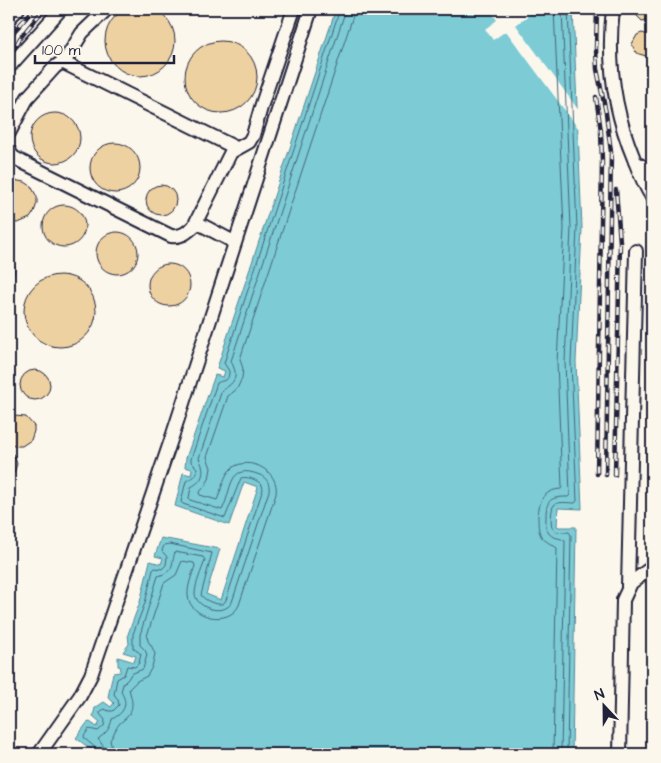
<svg xmlns="http://www.w3.org/2000/svg" width="661" height="763" font-family="'Architects Daughter',sans-serif">
	<rect width="100%" height="100%" fill="#fbf7ec"/>
	<filter id="ink" filterUnits="userSpaceOnUse"><feTurbulence type="fractalNoise" baseFrequency=".02" numOctaves="2"/><feDisplacementMap in="SourceGraphic" scale="10" xChannelSelector="R" yChannelSelector="G"/><feConvolveMatrix kernelMatrix="1 2 1 2 8 2 1 2 1" color-interpolation-filters="sRGB"/></filter>
	<g filter="url(#ink)">
		<path fill="#7bcbd5" stroke="#578797" d="M336 9H573L582 228 576 362 582 509 558 508 557 526 559 527H576L572 754H97L76 738 87 723 90 722 97 727 100 722 93 716 95 708 104 702 111 707 114 703 108 697 113 673 120 672 121 667 118 666V657L134 662 136 656 123 652 129 644 128 634 140 602 150 561 161 564 163 558 155 556 161 538 220 549 206 594 221 600 258 487 244 482 229 525 175 506 183 473 191 475 192 469 185 467 186 458 215 375 223 377 225 371 217 368Z"/>
		<path fill="#fbf7ec" d="M489 9H504L507 13 514 9H526L530 14 516 25 580 112 581 132 506 31 493 40 485 29 497 20Z"/>
		<g fill="none" stroke-linecap="round" stroke-linejoin="round">
			<path stroke="#466679" stroke-width="1" d="M99 754 97 749 85 739 84 736 89 729 98 731 104 726 105 720 100 714V712L104 709 109 711H113L119 705 118 700 114 694 117 679 124 675 127 666 135 667 139 663 141 654 133 648V634L145 603 153 570 155 568 162 569 166 565 167 557 162 551 164 545 170 544 212 553 201 595C205 601 216 605 223 604L226 600 263 489 262 485C258 480 247 476 241 478L225 518 183 504 181 502 186 481C193 477 198 477 197 468L191 462V459L217 383C224 379 229 383 229 371L224 363 340 9
				M105 754 104 747 98 739C106 733 110 729 112 719 124 713 129 704 121 692L123 684 128 679 131 674 143 669 147 655 145 650 140 645V635L158 576C175 571 171 565 175 552L203 557 205 560C202 570 195 584 195 594 196 608 224 617 232 602L269 491C270 484 267 478 260 475 227 462 233 489 222 510L190 500 189 498 191 487C205 480 205 470 199 458L222 390C237 382 238 375 231 361L346 9
				M113 754 110 740C114 735 116 727 120 723 122 721 124 720 126 718 135 708 132 700 129 689L137 681 147 676 152 667 155 654 152 647 148 641 147 636 164 583 176 575 182 561 194 563 195 566C192 575 187 587 188 596 190 618 229 627 239 605L276 494C280 471 249 455 232 468 223 475 222 490 217 500L200 495 199 493 205 486 209 479 211 468 207 457 228 396 237 389 242 378 243 369 240 359 353 16 354 9
				M553 754 557 548C552 544 545 542 541 536 538 530 538 523 538 516 539 501 544 490 561 489L562 487 557 362 564 228 554 9
				M561 754 565 541C560 537 552 539 548 532 545 528 546 522 546 517 546 499 551 497 568 497L570 495 565 362 571 228 562 9
				M567 754 571 535 569 532C564 532 557 534 553 529 550 525 551 508 554 505 558 501 569 503 575 503L577 501 571 362 577 228 568 9"/>
		</g>
		<path fill="#eed1a1" stroke="#22223b" d="M105 41a35 35 0 1 1 70 0a35 35 0 1 1-70 0Z
			M634 9H652V19L642 21 635 14Z
			M642 33 652 36V53L646 56 636 53 632 44 637 35Z
			M185 77a36 36 0 1 1 72 0a36 36 0 1 1-72 0Z
			M30 138a25 25 0 1 1 50 0a25 25 0 1 1-50 0Z
			M90 168a25 25 0 1 1 50 0a25 25 0 1 1-50 0Z
			M12 180 25 182 31 186 37 197V203L34 212 30 218 18 223 9 222V181Z
			M146 200a15 15 0 1 1 30 0a15 15 0 1 1-30 0Z
			M43 226a21 21 0 1 1 42 0a21 21 0 1 1-42 0Z
			M96 253a21 21 0 1 1 42 0a21 21 0 1 1-42 0Z
			M9 250 15 267 13 281 9 289Z
			M148 285a21 21 0 1 1 42 0a21 21 0 1 1-42 0Z
			M24 311a36 36 0 1 1 72 0a36 36 0 1 1-72 0Z
			M20 385a15 15 0 1 1 30 0a15 15 0 1 1-30 0Z
			M14 416 26 417 34 426V431L31 440 22 446H17L9 443V419Z
			M9 451 14 455 17 464 14 473 9 477Z"/>
		<g fill="none" stroke-linecap="round" stroke-linejoin="round">
			<defs>
				<path id="minor" d="M613 9C607 60 614 111 634 159 639 172 644 185 652 197
					M9 18 18 9
					M62 62 236 148
					M9 67 61 9
					M9 133 28 97 55 67 66 59 82 33 107 9
					M9 151 13 157 22 162 171 236C182 237 186 233 194 226L231 152 249 142 253 135 262 104 294 9
					M635 162 645 168 652 169
					M196 222 234 242
					M628 587 636 251
					M39 754 80 696 91 675 173 434 311 9
					M620 754 623 600 631 583 652 567"/>
			</defs>
			<use href="#minor" stroke="#22223b" stroke-width="16"/>
			<use href="#minor" stroke="#fbf7ec" stroke-width="12"/>
			<defs>
				<path id="rail" d="M597 9 596 50 597 69 606 113 611 152 606 475
					M9 37 34 9
					M9 58 20 38 44 9
					M596 97 601 131 602 162 597 474
					M615 475 620 242 616 190"/>
			</defs>
			<use href="#rail" stroke="#22223b" stroke-width="4.5"/>
			<use href="#rail" stroke="#fbf7ec" stroke-width="2.5" stroke-dasharray="8" stroke-linecap="butt"/>
		</g>
	</g>
	<rect width="661" height="763" fill="none" stroke="#fbf7ec" stroke-width="30"/>
	<rect x="15" y="15" width="631" height="733" fill="none" stroke="#22223b" stroke-width="2" filter="url(#ink)"/>
	<g transform="translate(604 706) rotate(338)" stroke="#fbf7ec" stroke-width="4" paint-order="stroke">
	<path d="M0-4L9 19L0 12L-9 19Z" fill="#22223b"/>
	<text y="-8" font-size="14" font-weight="bold" text-anchor="middle" fill="#22223b">N</text>
	</g>
	<path d="M35 55v8h139v-8" fill="none" stroke="#22223b" stroke-width="2.5"/>
	<text x="42" y="55" font-size="15" fill="#22223b" stroke="#fbf7ec" stroke-width="4" paint-order="stroke">100 m</text>
</svg>
